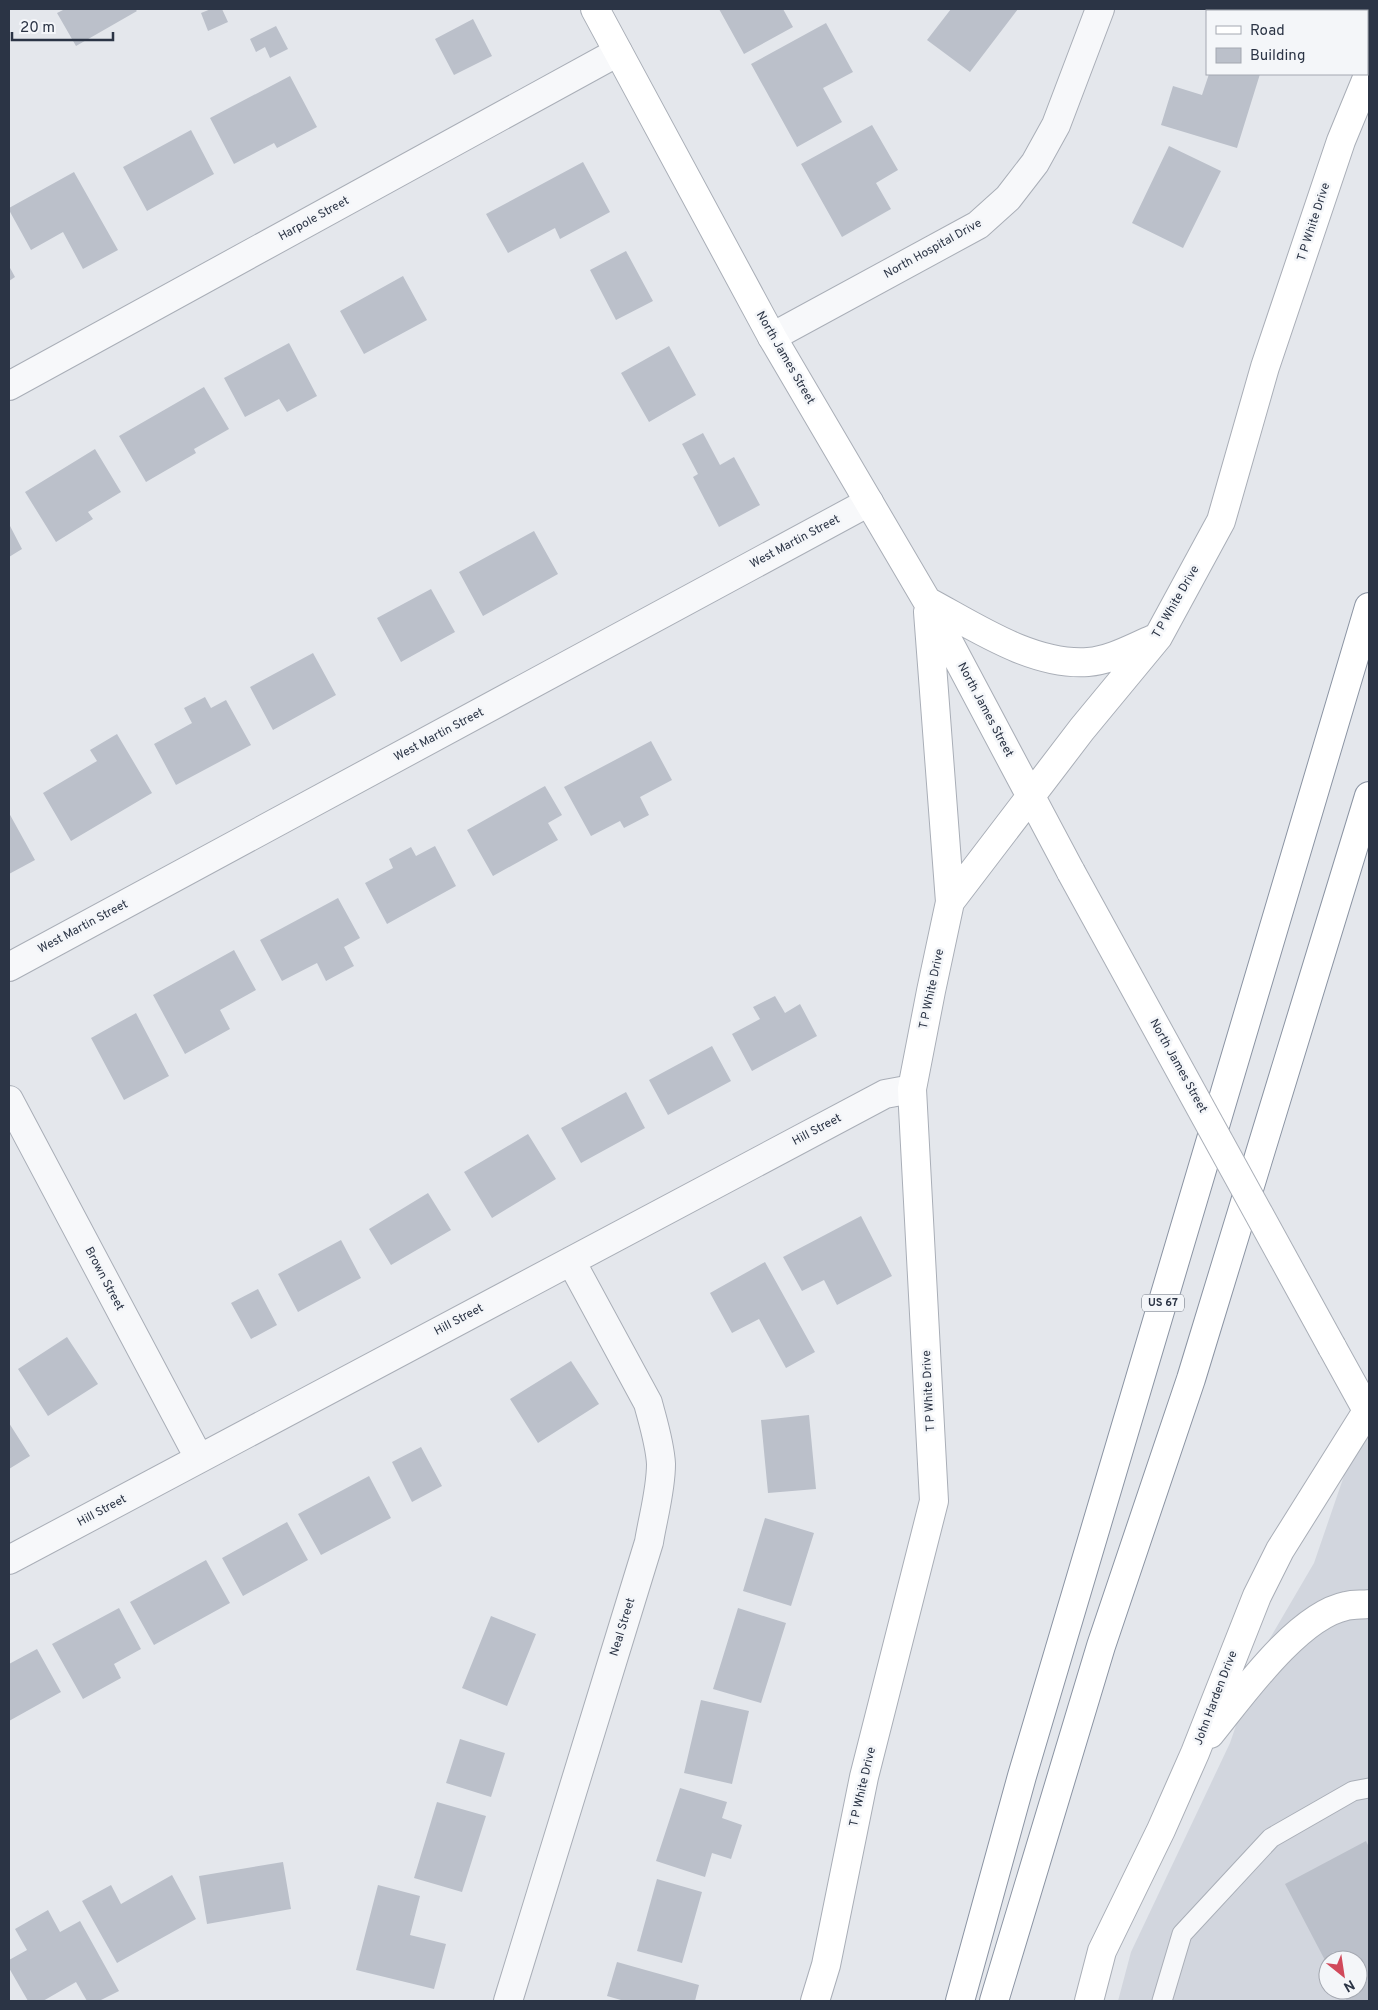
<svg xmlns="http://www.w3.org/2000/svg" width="1378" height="2010" font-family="Overpass,sans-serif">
	<rect width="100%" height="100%" fill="#e4e7ec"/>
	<path fill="#d2d6de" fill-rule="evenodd" d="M1367 1409 1369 1414V2001H1118L1131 1952 1230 1743 1256 1667 1266 1645 1314 1563ZM1328 1960H1358V1990H1328Z"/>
	<path fill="#bbc0ca" d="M65 9H135L137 11 76 46 57 13Z
		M211 9H222L228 22 208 31 201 13Z
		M719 9H783L793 27 744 54Z
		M951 9H1018L970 72 927 40Z
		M1230 9H1290L1289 11H1229Z
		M473 19 492 56 454 75 435 39Z
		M826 23 853 72 823 88 842 122 797 147 751 64Z
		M276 26 288 49 270 58 265 47 256 52 250 39Z
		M1209 74H1260L1237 148 1161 125 1173 86 1202 95Z
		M290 76 317 127 277 148 274 143 234 164 210 118Z
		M872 125 898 170 876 183 891 209 842 237 801 164Z
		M191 130 214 174 147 211 123 167Z
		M1169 146 1221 171 1183 248 1132 223Z
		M583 162 610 212 560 239 555 228 508 253 486 214Z
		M74 172 118 250 83 269 63 232 31 250 9 210V208Z
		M626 251 653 301 616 320 590 270Z
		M9 266 15 277 9 281Z
		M403 276 427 320 364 354 340 311Z
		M289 343 317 396 287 412 279 399 245 417 224 378Z
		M669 346 696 395 649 422 621 373Z
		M204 387 229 429 194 449 196 453 146 482 119 436Z
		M703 433 720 465 734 457 760 505 719 527 693 477 698 474 682 444Z
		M95 449 121 492 88 512 93 519 56 542 25 492Z
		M9 524 22 549 9 557Z
		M534 531 558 574 483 616 459 572Z
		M431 589 455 632 401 662 377 618Z
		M313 653 336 695 273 730 250 687Z
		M205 697 211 708 226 700 251 745 176 785 154 744 192 723 184 708Z
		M117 734 152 793 71 841 43 793 97 761 90 750Z
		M651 741 672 780 640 797 649 815 624 828 620 821 591 836 564 787Z
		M545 786 562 815 548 823 558 840 493 876 467 830Z
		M9 813 35 860 9 874Z
		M435 846 456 886 387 924 365 883 393 868 389 859 411 847 416 856Z
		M338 898 360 938 344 947 354 966 326 981 317 963 282 981 260 940Z
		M234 950 256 990 220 1010 230 1029 185 1054 153 995Z
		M775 996 785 1013 800 1004 817 1036 752 1071 732 1034 760 1019 753 1007Z
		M136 1013 169 1076 124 1100 91 1038Z
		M712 1046 731 1081 668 1115 649 1080Z
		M626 1092 645 1128 581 1163 561 1128Z
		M528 1134 556 1179 492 1218 464 1172Z
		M428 1193 451 1230 391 1265 369 1229Z
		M861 1216 892 1276 837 1305 824 1280 802 1291 783 1257Z
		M341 1240 361 1278 298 1312 278 1274Z
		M765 1262 815 1352 786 1368 759 1319 732 1333 710 1293Z
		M258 1289 277 1325 251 1339 231 1303Z
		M67 1337 98 1384 48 1416 18 1369Z
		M571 1361 599 1404 538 1443 510 1399Z
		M809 1415 816 1489 768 1493 761 1420Z
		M9 1423 30 1456 9 1469Z
		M421 1447 442 1486 412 1502 392 1462Z
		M369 1476 391 1518 321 1555 298 1514Z
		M765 1518 814 1533 791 1606 743 1591Z
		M287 1522 308 1560 243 1596 222 1558Z
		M206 1560 230 1603 154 1645 130 1602Z
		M119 1608 141 1649 114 1664 121 1678 83 1699 52 1644Z
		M738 1608 786 1623 761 1703 713 1689Z
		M491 1616 536 1634 507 1706 462 1688Z
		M37 1649 61 1692 9 1721V1664Z
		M701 1700 749 1711 732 1784 684 1773Z
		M460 1739 505 1753 491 1797 446 1783Z
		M680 1788 727 1802 722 1818 742 1825 731 1859 712 1853 705 1877 656 1861Z
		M437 1802 486 1816 462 1892 414 1878Z
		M1366 1841 1369 1847V2001H1347L1341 1990H1358V1960H1328V1966L1285 1884Z
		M283 1862 291 1909 207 1924 199 1876Z
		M172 1875 196 1919 117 1963 82 1901 111 1885 121 1904Z
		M657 1879 702 1892 682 1963 637 1951Z
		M378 1885 420 1896 410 1935 446 1944 434 1989 356 1970Z
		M48 1910 60 1932 80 1921 119 1991 99 2001H87L76 1982 43 2001H28L9 1968V1960L27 1950 15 1929Z
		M617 1962 699 1985 695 2001H620L621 2000 607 1996Z"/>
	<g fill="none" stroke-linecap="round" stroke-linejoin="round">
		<defs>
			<path id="lane" d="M1162 2001 1182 1934 1271 1838 1353 1791 1369 1788"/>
			<path id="street" d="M772 337 978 225 1008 198 1035 163 1056 125 1100 9
				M9 386 618 52
				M9 967 869 502
				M9 1100 199 1458
				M9 1560 885 1094 912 1089
				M508 2001 649 1542C653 1517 661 1490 661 1464 660 1444 653 1422 648 1403L571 1261"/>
			<path id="secondary" d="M595 9 772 337 927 601 1071 872
				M927 601C974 626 1032 666 1088 662 1111 660 1132 648 1153 639
				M928 612 950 902
				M1332 1347 1369 1414
				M1210 1734C1241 1696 1297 1616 1346 1606 1354 1604 1362 1605 1369 1604
				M815 2001 826 1965 864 1777 934 1501 912 1089 931 991 950 902 1082 729 1158 637 1221 521 1265 367 1341 141 1369 73
				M1089 2001 1102 1951 1161 1830 1195 1753 1257 1596 1280 1550 1369 1408"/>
			<path id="highway" d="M960 2001 1022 1776 1369 607
				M994 2001 1101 1646 1191 1379 1369 796"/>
		</defs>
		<use href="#lane" stroke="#a9aeb7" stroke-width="21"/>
		<use href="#street" stroke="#a9aeb7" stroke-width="30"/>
		<use href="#secondary" stroke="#a9aeb7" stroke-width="30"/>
		<use href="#highway" stroke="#8b94a3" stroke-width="30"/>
		<use href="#lane" stroke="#f7f8fa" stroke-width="19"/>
		<use href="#street" stroke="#f7f8fa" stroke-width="28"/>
		<use href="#secondary" stroke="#fff" stroke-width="28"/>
		<use href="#highway" stroke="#fff" stroke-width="28"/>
		<defs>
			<path id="secondary-bridge" d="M1071 872 1332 1347"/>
		</defs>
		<use href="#secondary-bridge" stroke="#a9aeb7" stroke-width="30" stroke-linecap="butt"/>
		<use href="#secondary-bridge" stroke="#fff" stroke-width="28"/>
	</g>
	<g text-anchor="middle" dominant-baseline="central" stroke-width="5" stroke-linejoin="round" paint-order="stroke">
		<rect fill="#f4f6f9" stroke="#676e7b" stroke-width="1" x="1142" y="1294.5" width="42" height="17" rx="4"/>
		<g font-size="11" font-weight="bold" fill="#2b3445">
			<text x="1163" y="1303">US 67</text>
		</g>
		<g font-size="12" fill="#2b3445" stroke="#f4f6f9">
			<text transform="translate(314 219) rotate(-29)">Harpole Street</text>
			<text transform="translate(1314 222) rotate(-72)">T P White Drive</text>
			<text transform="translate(933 249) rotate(-29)">North Hospital Drive</text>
			<text transform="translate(785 358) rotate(60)">North James Street</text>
			<text transform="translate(795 542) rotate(-28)">West Martin Street</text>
			<text transform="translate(1176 602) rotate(-60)">T P White Drive</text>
			<text transform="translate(985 710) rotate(62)">North James Street</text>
			<text transform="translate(439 735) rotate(-28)">West Martin Street</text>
			<text transform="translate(83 927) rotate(-28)">West Martin Street</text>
			<text transform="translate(932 989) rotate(-78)">T P White Drive</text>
			<text transform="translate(1178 1066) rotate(61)">North James Street</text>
			<text transform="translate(817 1130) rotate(-28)">Hill Street</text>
			<text transform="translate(104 1279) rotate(62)">Brown Street</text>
			<text transform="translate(459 1320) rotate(-28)">Hill Street</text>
			<text transform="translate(929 1391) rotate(-93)">T P White Drive</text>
			<text transform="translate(102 1511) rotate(-28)">Hill Street</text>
			<text transform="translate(623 1627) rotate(-73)">Neal Street</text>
			<text transform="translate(1216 1698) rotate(-69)">John Harden Drive</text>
			<text transform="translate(863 1787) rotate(-77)">T P White Drive</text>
		</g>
	</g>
	<rect width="1378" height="2010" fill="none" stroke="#2b3445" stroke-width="20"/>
	<rect x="1206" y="10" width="162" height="65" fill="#f4f6f9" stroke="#a4a8b1"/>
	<rect x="1216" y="26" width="25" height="8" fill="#ffffff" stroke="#a4a8b1"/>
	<text x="1250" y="35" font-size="15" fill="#2b3445">Road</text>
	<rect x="1216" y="48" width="25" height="15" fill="#bbc0ca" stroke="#a4a8b1"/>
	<text x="1250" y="60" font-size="15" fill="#2b3445">Building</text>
	<g transform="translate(1343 1975) rotate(150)"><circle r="24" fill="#f4f6f9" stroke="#a4a8b1"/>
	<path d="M0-4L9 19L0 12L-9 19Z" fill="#d1495b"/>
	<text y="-8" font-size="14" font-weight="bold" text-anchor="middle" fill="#2b3445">N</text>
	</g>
	<path d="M12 32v8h101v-8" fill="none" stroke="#2b3445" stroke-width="2.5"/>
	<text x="20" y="32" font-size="15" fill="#2b3445" stroke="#f4f6f9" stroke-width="4" paint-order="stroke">20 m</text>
</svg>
